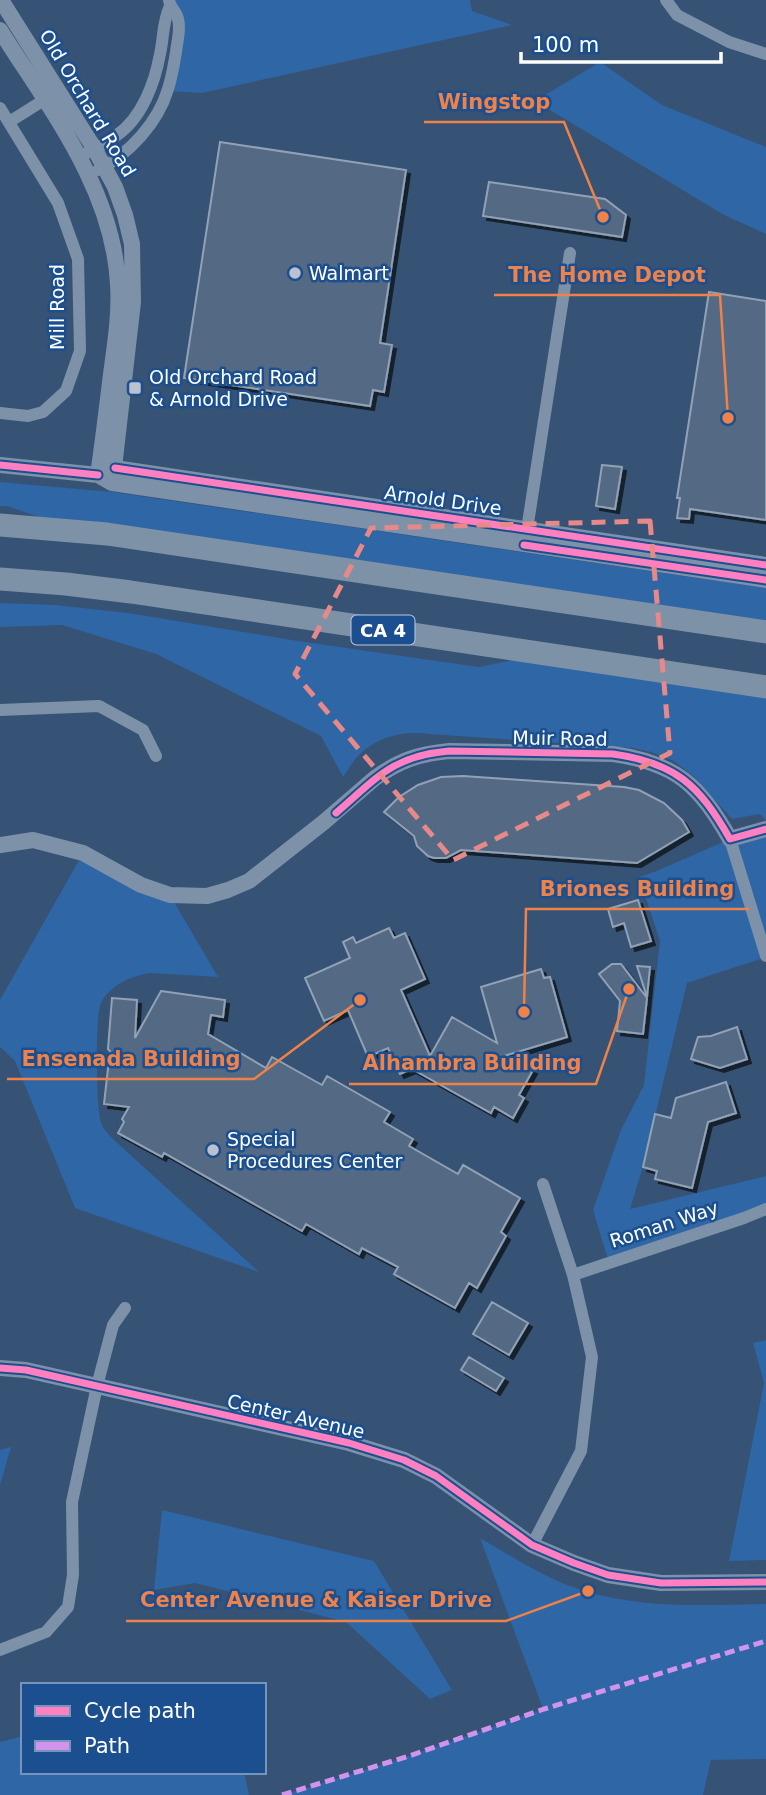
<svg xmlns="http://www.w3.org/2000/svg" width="766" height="1795" font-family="'DejaVu Sans',sans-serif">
	<defs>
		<filter id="shadow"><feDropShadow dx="4" dy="4" stdDeviation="0" flood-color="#0009"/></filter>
	</defs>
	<rect width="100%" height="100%" fill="#365274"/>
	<path fill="#2f66a5" d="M169 0H470L472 11 512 25 202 93 168 91 178 35Z
		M600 62 662 105 766 147V234L724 215 535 101Z
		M0 482 112 492 766 588V632L76 530 7 506H0Z
		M0 603 55 605 128 613 298 641 479 667 544 654 766 687V821L760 814 732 819 694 777 674 761 651 752 633 748 429 734C405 730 377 737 360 754 353 761 348 770 343 777L321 736 156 654 62 625 0 627Z
		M766 829V957L687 983 643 1167 630 1209 766 1176V1209L609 1263 593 1210 621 1130 644 1085 660 941 639 877 654 872 730 839Z
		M83 853 170 895 218 977 150 973C131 976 110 985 101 1003 95 1016 96 1108 101 1122 103 1129 108 1134 113 1139L259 1272 75 1208 15 1061 0 1047V1000Z
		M766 1340V1560L729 1561 764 1383 753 1343Z
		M11 1447 0 1485V1450Z
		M162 1510 374 1561 452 1690 430 1699 346 1622 195 1583 154 1590Z
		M480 1538C513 1557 547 1580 585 1591 644 1609 705 1605 766 1604V1759L711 1760 703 1795H291L290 1793 409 1756 543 1709Z
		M23 1736V1772H244L249 1795H0V1742Z"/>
	<path fill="#526984" stroke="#92a2b6" stroke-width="2" filter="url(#shadow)" d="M220 142 406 170 380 343 392 345 384 392 373 390 370 406 184 378Z
		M489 182 605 199 626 215 622 237 483 216Z
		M709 292 766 301V520L690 509 689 519 677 518 680 498H677Z
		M602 465 622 467 615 509 596 506Z
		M463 776 624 787 639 790 664 803 682 820 689 832 637 863 461 850 446 858H434L428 856 417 846 414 836 384 812 399 797 418 785 441 777Z
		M638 900 651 941 631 947 624 923 613 927 608 909Z
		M389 928 394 938 405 933 425 979 401 990 430 1056 452 1017 497 1043 481 987 541 969 544 978 550 977 567 1037 507 1055 533 1070 519 1095 524 1098 513 1118 494 1107 491 1113 412 1069 400 1074 388 1048 368 1057 348 1010 324 1021 305 978 350 958 343 942 353 937 356 943Z
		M612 964H621L647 998 643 1034 617 1031 620 1001 599 974Z
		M637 966 650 967 647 997Z
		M161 991 225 1000 223 1017 211 1015 208 1034 266 1068 272 1057 322 1085 327 1076 390 1112 384 1122 413 1139 409 1146 458 1174 463 1165 520 1198 501 1232 506 1236 477 1288 469 1283 455 1308 394 1274 398 1267 362 1248 359 1254 306 1224 302 1231 164 1153 162 1157 118 1133 124 1122 122 1119 129 1107 104 1104 110 1051 108 1049 112 998 137 1000 135 1038Z
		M737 1027 747 1059 720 1068 691 1059 698 1037 711 1036Z
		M726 1082 736 1113 708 1122 692 1188 655 1179 657 1171 643 1167 655 1114 671 1118 676 1098Z
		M492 1302 528 1323 509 1355 473 1334Z
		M469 1357 504 1378 496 1391 461 1370Z"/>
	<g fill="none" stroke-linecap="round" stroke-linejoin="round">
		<path stroke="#7d92a8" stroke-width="12" d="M666 0 677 15 729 42 766 54
			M0 108 58 203 78 259 80 351 66 391 43 412 28 416 0 413
			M9 122 52 95
			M79 157C92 150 106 144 117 135 142 118 155 82 160 54 164 37 162 23 170 6
			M98 170C129 154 158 123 168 89 172 77 174 64 176 52 177 42 181 29 178 19 177 12 170 8 169 0
			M526 536 570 253
			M0 710 99 706 143 730 156 756
			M730 839 766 956
			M573 1275 744 1218 766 1209
			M532 1545 581 1451 592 1357 573 1275 543 1184
			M0 1650 46 1632 68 1607 73 1575 72 1502 97 1386 113 1325 125 1308"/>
		<path stroke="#7d92a8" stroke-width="16" d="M1 0 94 148 115 187 125 215 132 244 133 302 113 476
			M0 30C49 108 113 188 118 284 120 314 115 344 111 374 107 407 103 441 98 475
			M0 465 98 475 112 483 766 580
			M98 475 115 468 766 565
			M0 845 33 840 83 853 141 885 170 895 207 896 228 890 249 881 324 822 375 778C400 760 419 754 449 751L613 754C676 763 699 785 730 839L766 829
			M0 1368 26 1370 97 1386 349 1443 404 1460 436 1476 532 1545 574 1563 608 1575 661 1583 766 1582"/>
		<path stroke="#7e92a7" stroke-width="23" d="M0 525 107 534 766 632
			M0 579 66 584 131 592 766 687"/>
		<path stroke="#d193ec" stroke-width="5" stroke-dasharray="10 5" stroke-linecap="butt" d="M282 1795 409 1756 544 1709 766 1641"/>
		<defs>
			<path id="cycleway" d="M0 465 98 475
				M115 468 766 565
				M524 545 766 580
				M336 813C377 778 392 756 449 751L613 754C676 763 699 785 730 839L766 829
				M0 1368 26 1370 97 1386 349 1443 404 1460 436 1476 532 1545 574 1563 608 1575 661 1583 766 1582"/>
		</defs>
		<use href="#cycleway" stroke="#1b4f8f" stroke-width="11"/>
		<use href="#cycleway" stroke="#ff80c0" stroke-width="7"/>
	</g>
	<path fill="none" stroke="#e88989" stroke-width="5" stroke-dasharray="14 9" stroke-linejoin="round" d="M650 521 670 753 453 860 295 674 371 528Z"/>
	<g fill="#b9c2ce" stroke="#1b4f8f" stroke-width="2.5">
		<circle cx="295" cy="273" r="7"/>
		<rect x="128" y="381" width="14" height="14" rx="3.5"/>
		<circle cx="213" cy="1150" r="7"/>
	</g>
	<g text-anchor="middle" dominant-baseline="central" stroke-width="5" stroke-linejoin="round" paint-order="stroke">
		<rect fill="#1b4f8f" stroke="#bbcadd" stroke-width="2" x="351.5" y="615.5" width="63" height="29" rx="5"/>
		<g font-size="18" font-weight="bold" fill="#fff">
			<text x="383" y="630">CA 4</text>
		</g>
		<g font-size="19" fill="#fff" stroke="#1b4f8f">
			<text transform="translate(88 103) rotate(59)">Old Orchard Road</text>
			<text transform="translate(57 307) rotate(-90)">Mill Road</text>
			<text transform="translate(443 500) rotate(8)">Arnold Drive</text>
			<text transform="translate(560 738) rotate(1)">Muir Road</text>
			<text transform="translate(664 1224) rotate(-18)">Roman Way</text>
			<text transform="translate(296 1416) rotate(13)">Center Avenue</text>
		</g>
		<g font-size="19" fill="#fff" stroke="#1b4f8f" text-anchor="start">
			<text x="309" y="273">Walmart</text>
			<text x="149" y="377">Old Orchard Road<tspan x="149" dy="22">&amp; Arnold Drive</tspan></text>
			<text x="227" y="1139">Special<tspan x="227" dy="22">Procedures Center</tspan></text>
		</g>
	</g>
	<path fill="none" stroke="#ee8249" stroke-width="2.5" d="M603 217L564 122H424M728 418L720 295H494M524 1012L526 909H749M360 1000L254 1079H7M629 989L596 1084H349M588 1591L506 1621H126"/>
	<g fill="#ee8249" stroke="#1b4f8f" stroke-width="2.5">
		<circle cx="603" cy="217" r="7"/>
		<circle cx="728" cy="418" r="7"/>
		<circle cx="524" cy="1012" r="7"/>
		<circle cx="360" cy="1000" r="7"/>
		<circle cx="629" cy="989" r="7"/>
		<circle cx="588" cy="1591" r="7"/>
	</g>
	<g font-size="21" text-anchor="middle" font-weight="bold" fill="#ee8249" stroke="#1b4f8f" stroke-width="5" stroke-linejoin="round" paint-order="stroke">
		<text x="494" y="109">Wingstop</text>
		<text x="607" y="282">The Home Depot</text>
		<text x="637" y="896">Briones Building</text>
		<text x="131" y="1066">Ensenada Building</text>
		<text x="472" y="1070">Alhambra Building</text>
		<text x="316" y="1607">Center Avenue &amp; Kaiser Drive</text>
	</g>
	<rect x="21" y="1683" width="245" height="91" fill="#1b4f8f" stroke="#7695bc" stroke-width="2"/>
	<rect x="35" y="1706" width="35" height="10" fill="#ff80c0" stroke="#7695bc" stroke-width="2"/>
	<text x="84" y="1718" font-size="21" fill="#ffffff">Cycle path</text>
	<rect x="35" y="1741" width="35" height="10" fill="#d193ec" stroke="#7695bc" stroke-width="2"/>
	<text x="84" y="1753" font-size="21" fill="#ffffff">Path</text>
	<path d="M521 52v10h200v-10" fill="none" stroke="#ffffff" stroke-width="3.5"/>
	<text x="532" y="52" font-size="21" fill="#ffffff" stroke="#1b4f8f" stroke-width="5" paint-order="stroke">100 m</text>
</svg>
